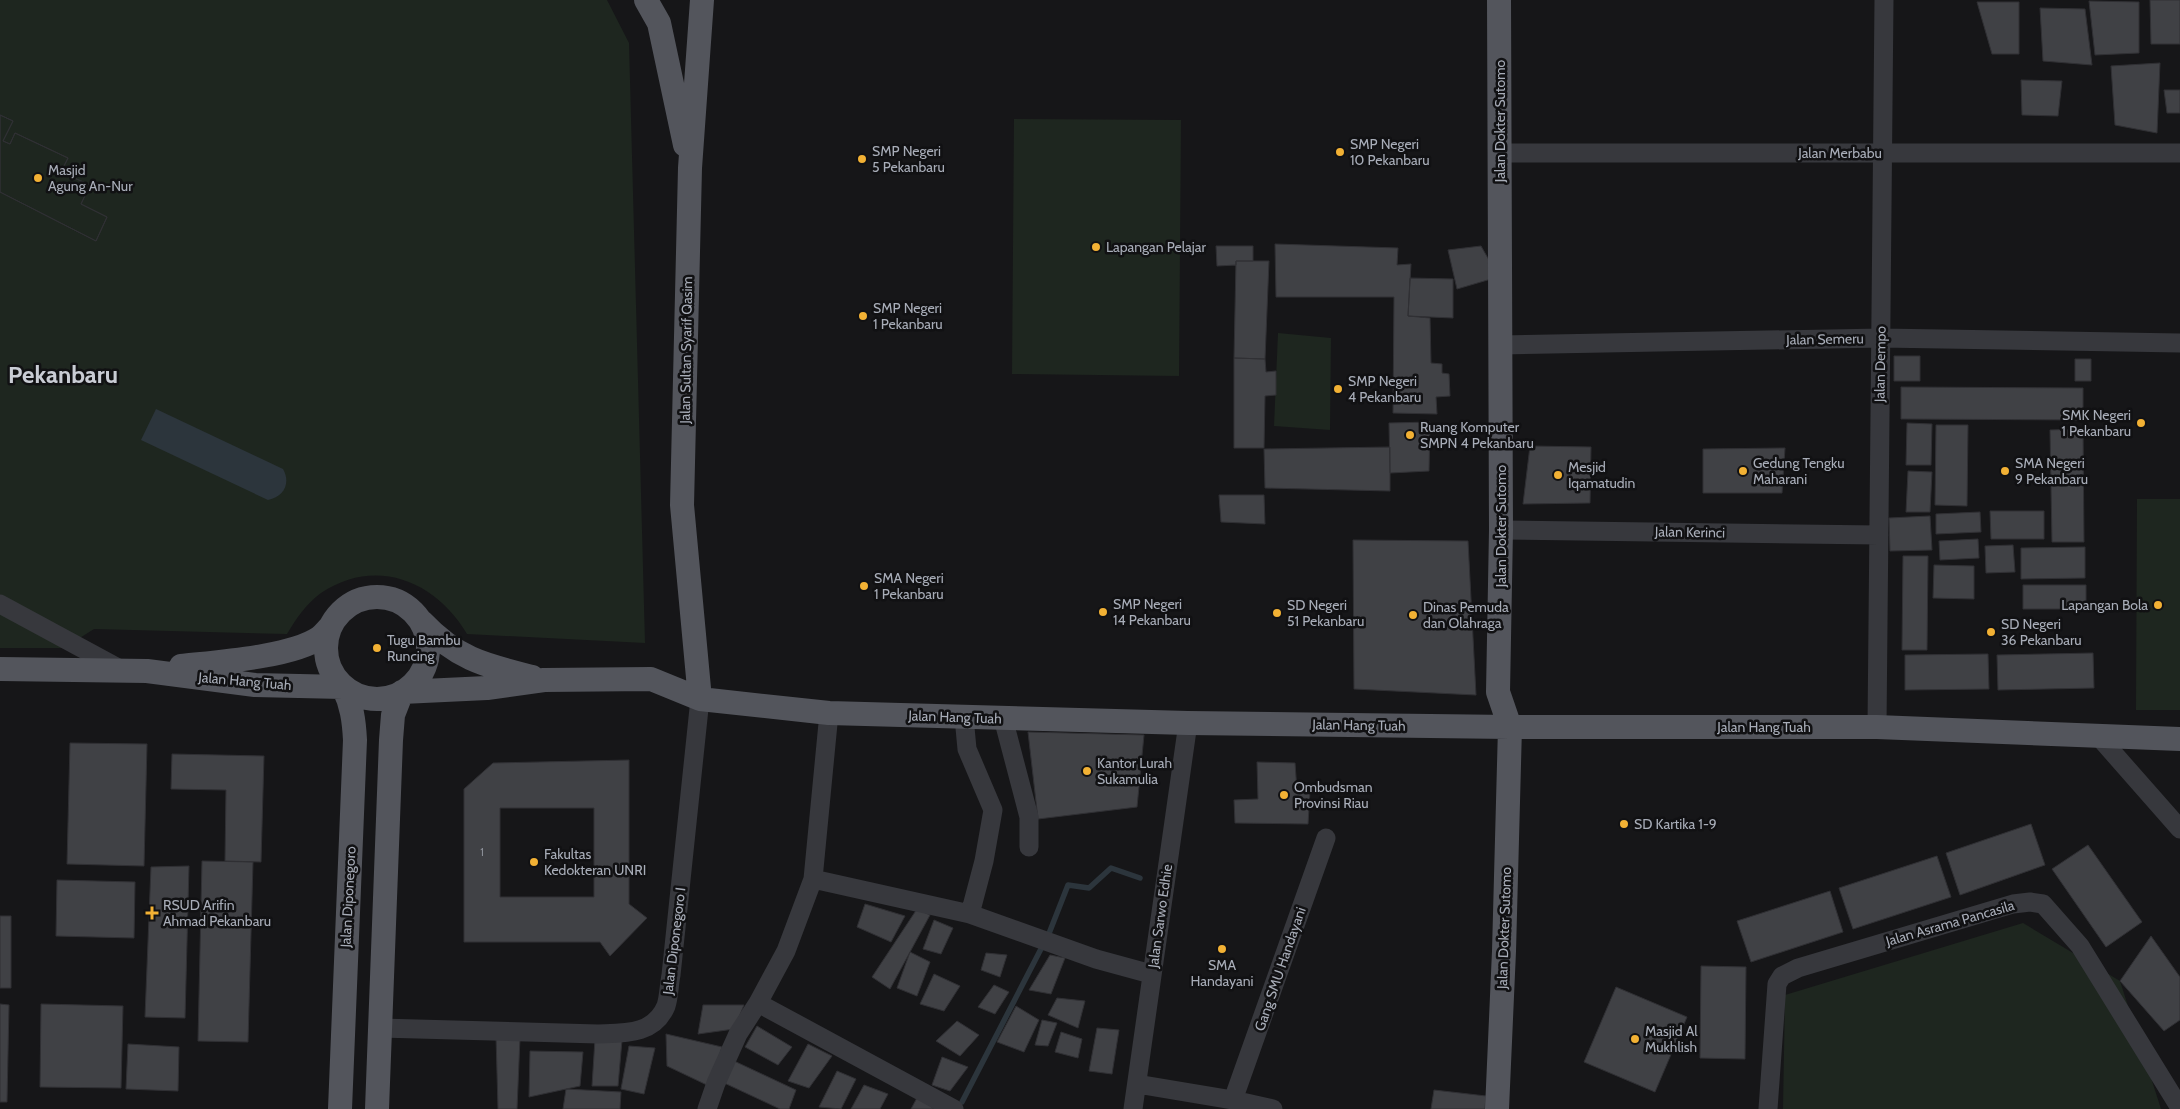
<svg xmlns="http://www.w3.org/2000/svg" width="2180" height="1109" font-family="Cabin,sans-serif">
	<rect width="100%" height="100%" fill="#161618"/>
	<path fill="#1e261f" d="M0 0H607L629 43 645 643 467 634C436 581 376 556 321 593 306 604 296 619 287 634L94 629 64 648H0Z
		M1014 119 1181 120 1179 376 1012 374Z
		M1278 333 1331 338 1330 430 1274 426Z
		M2137 499H2180V710H2136Z
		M2023 923 2120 981 2161 1109H1783L1785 995Z"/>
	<path fill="#2c353c" d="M156 409 283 469C291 483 284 497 268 500L141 440Z"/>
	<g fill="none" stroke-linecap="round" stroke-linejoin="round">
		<path stroke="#2c353c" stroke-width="5.5" d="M1048 936 1068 885 1089 888 1111 868 1140 878
			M962 1102 1043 945"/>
	</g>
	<path fill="#404145" stroke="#303034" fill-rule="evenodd" d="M2150 0H2180V44H2151Z
		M2089 1 2139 2V53L2095 55Z
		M1977 2H2019V54H1992Z
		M2040 8 2085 9 2092 65 2043 61Z
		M2160 63 2157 133 2115 125 2111 66Z
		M2021 80 2062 81 2058 116 2022 115Z
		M2164 90H2180V113H2167Z
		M0 115 13 121 3 141 10 144 15 133 68 158 61 172 90 185 81 204 107 217 96 241 0 192Z
		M0 115 13 121 3 141 10 144 15 133 68 158 61 172 90 185 81 204 107 217 96 241 0 192Z
		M1275 244 1398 248 1397 265 1411 264 1408 316 1430 318 1431 363 1442 364V373L1449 374 1450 396 1436 397 1437 414 1393 413 1394 297H1276Z
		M1216 246H1253V261H1236V265L1217 266Z
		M1481 246 1489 260 1491 279 1457 289 1448 250Z
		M1236 261H1269L1265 359 1234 358Z
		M1410 278 1453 279V318L1408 316Z
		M1894 356H1920V381H1894Z
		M1234 358 1265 359 1266 372 1276 371V395L1265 396 1264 448H1234Z
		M2075 359H2091V381H2075Z
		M1901 387 2083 388V420L1901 419Z
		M1430 422 1429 471 1390 473 1389 423Z
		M1907 423 1932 424 1931 465H1906Z
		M1936 425H1968L1967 506 1935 505Z
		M2083 429 2084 542H2052L2050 430Z
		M1530 446 1591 447 1590 503 1523 504Z
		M1390 447V491L1265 488 1264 449Z
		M1785 448 1782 493H1703V449Z
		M1908 471 1932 472 1930 512H1906Z
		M1219 495H1264L1265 524 1221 522Z
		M1990 511H2044V539H1991Z
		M1980 512 1981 532 1936 534V514Z
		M1930 516 1932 550 1890 551 1889 518Z
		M1978 539 1979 558 1940 560 1939 541Z
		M1353 540 1468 541 1476 695 1354 689Z
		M2013 545 2015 572 1986 573 1985 546Z
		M2085 547V578L2021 579V548Z
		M1903 556H1928L1927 650H1902Z
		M1934 565 1974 566V599L1933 598Z
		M2023 585H2086V609H2023Z
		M2093 653 2094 688 1998 690 1997 655Z
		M1988 654 1989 689 1905 690V655Z
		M1028 732 1144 735 1137 807 1038 819Z
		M70 743 147 744 144 866 67 864Z
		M172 754 264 756 261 862 225 861 226 790 171 789Z
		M629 760V904L647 918 610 956 600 942H464V789L493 763ZM500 808H594V897H500Z
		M1257 762 1295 763 1297 791H1310L1308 824 1235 823 1234 800 1258 799Z
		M2031 824 2045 865 1960 895 1946 853Z
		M2088 845 2142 922 2106 947 2052 869Z
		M1937 856 1951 897 1853 929 1839 888Z
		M202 861 253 862 248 1042 198 1041Z
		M189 866 185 1018 145 1017 151 867Z
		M57 880 135 882 134 938 56 936Z
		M1830 891 1843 932 1751 962 1737 921Z
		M865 904 905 916 891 942 857 927Z
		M917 909 930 915 890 989 872 977Z
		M0 916H11V988H0Z
		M934 920 953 928 941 954 923 949Z
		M2151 936 2180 977V1020L2164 1031 2120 981Z
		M910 952 930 962 917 996 897 988Z
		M986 953 1007 955 1000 977 981 970Z
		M1050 955 1065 958 1051 994 1029 990Z
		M1701 966 1746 967 1745 1059 1700 1058Z
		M934 974 960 986 944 1011 920 1004Z
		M994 985 1009 992 995 1014 978 1007Z
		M1616 987 1687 1017 1655 1092 1584 1062Z
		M1057 998 1085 1001 1078 1028 1048 1015Z
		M0 1004 9 1005 7 1102H0Z
		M41 1004 123 1006 121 1088 40 1087Z
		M703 1005H744L734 1029 698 1034Z
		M1016 1006 1039 1020 1024 1052 997 1042Z
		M1042 1020 1057 1023 1048 1046 1035 1045Z
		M957 1021 979 1035 960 1056 936 1041Z
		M757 1026 792 1047 778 1065 745 1047Z
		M1097 1028 1119 1030 1112 1074 1089 1071Z
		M1061 1032 1082 1039 1078 1058 1055 1052Z
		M666 1034 722 1047 709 1086 667 1066Z
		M496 1036 520 1038 517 1109H498Z
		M595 1039 622 1040 618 1086H592Z
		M128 1044 179 1047 178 1091 126 1089Z
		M808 1044 832 1056 809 1088 788 1081Z
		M629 1046 655 1048 644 1094 621 1089Z
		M530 1051 583 1052 580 1086 529 1097Z
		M942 1057 968 1067 950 1091 932 1085Z
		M732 1060 796 1090 789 1109H780L720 1081Z
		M837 1071 856 1079 841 1109 819 1107Z
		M864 1085 888 1094 880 1109H851Z
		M566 1089 621 1092 620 1109H563Z
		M1434 1090 1486 1096 1485 1109H1431Z
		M918 1096 934 1109H911Z"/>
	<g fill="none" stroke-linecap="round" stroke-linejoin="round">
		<path stroke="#37383d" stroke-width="19" d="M1500 153H2180
			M1501 345 1881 338 2180 343
			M1501 530 1879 535
			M0 604 122 670
			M964 717 967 749 993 810 984 861 970 914
			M1003 718 1029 817V847
			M1877 727 1884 0
			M2100 738 2180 829
			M813 879 970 914 1096 959 1151 974
			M758 1003 954 1109
			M380 1028 598 1034C624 1033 654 1035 666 1006 669 997 669 985 671 975L700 699
			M1137 1084 1233 1100 1273 1109
			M1233 1100 1326 838
			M707 1109 716 1083 738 1034 758 1003 786 951 813 879 829 713
			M1133 1109 1188 723
			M1768 1109 1777 984 1782 976 1798 968 2013 904 2030 902 2043 904 2080 946 2180 1108"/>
		<path stroke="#53555c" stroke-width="24" d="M646 0 659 23 685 145
			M326 648a51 51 0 1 1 102 0a51 51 0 1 1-102 0Z
			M422 622C457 659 484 665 532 677
			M181 666C216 662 291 657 319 638 323 635 327 630 330 627
			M0 669 147 671 255 685 343 687
			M402 692 487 688 544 680 651 679 700 699 829 713 1188 723 1510 727H1877L2180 739
			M700 699 682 505 690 168 702 0
			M340 1109 355 740C354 721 352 705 343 687
			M377 1109 391 740 393 715 402 692
			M1497 1109 1504 951 1510 727 1498 692 1501 530 1499 0"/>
	</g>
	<g fill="#f2b134" stroke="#111113" stroke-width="2">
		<circle cx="1340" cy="152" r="5"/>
		<circle cx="862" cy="159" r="5"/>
		<circle cx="38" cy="178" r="5"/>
		<circle cx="1096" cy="247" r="5"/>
		<circle cx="863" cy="316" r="5"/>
		<circle cx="1338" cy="389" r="5"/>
		<circle cx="2141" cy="423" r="5"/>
		<circle cx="1410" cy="435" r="5"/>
		<circle cx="1743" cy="471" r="5"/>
		<circle cx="2005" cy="471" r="5"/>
		<circle cx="1558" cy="475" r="5"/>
		<circle cx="864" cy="586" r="5"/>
		<circle cx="2158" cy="605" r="5"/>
		<circle cx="1103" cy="612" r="5"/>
		<circle cx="1277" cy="613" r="5"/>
		<circle cx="1413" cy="615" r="5"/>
		<circle cx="1991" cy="632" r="5"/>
		<circle cx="377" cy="648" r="5"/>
		<circle cx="1087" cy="771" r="5"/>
		<circle cx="1284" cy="795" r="5"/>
		<circle cx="1624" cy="824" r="5"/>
		<circle cx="534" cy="862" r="5"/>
		<path d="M149.5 905.5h5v5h5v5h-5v5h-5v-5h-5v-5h5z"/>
		<circle cx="1222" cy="949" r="5"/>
		<circle cx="1635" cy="1039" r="5"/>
	</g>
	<g text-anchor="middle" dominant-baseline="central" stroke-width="5" stroke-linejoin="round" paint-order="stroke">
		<g font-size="11" fill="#8e929b">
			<text x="482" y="852">1</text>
		</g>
		<g font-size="14" fill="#a8adb8" stroke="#111113">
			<text transform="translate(1500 121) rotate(-90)">Jalan Dokter Sutomo</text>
			<text x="1840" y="153">Jalan Merbabu</text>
			<text transform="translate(1825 339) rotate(-1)">Jalan Semeru</text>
			<text transform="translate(686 350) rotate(-89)">Jalan Sultan Syarif Qasim</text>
			<text transform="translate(1880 364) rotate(-89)">Jalan Dempo</text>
			<text transform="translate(1501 526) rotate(-90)">Jalan Dokter Sutomo</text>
			<text transform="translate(1690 532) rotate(1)">Jalan Kerinci</text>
			<text transform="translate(245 681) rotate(5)">Jalan Hang Tuah</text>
			<text transform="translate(955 717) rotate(2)">Jalan Hang Tuah</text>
			<text transform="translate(1359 725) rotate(1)">Jalan Hang Tuah</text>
			<text x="1764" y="727">Jalan Hang Tuah</text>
			<text transform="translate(348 897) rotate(-87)">Jalan Diponegoro</text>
			<text transform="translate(1160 916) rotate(-82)">Jalan Sarwo Edhie</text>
			<text transform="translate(1950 923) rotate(-16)">Jalan Asrama Pancasila</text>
			<text transform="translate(1504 928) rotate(-88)">Jalan Dokter Sutomo</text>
			<text transform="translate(674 941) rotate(-83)">Jalan Diponegoro I</text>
			<text transform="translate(1280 969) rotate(-71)">Gang SMU Handayani</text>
		</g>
		<g font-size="14" fill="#a8adb8" stroke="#111113" text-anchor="start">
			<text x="1350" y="144">SMP Negeri<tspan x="1350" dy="16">10 Pekanbaru</tspan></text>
			<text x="872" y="151">SMP Negeri<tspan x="872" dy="16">5 Pekanbaru</tspan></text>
			<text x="48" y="170">Masjid<tspan x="48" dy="16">Agung An-Nur</tspan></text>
			<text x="1106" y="247">Lapangan Pelajar</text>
			<text x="873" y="308">SMP Negeri<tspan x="873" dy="16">1 Pekanbaru</tspan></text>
			<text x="1348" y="381">SMP Negeri<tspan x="1348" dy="16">4 Pekanbaru</tspan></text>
			<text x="2131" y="415" text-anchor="end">SMK Negeri<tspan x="2131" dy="16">1 Pekanbaru</tspan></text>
			<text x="1420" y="427">Ruang Komputer<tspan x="1420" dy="16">SMPN 4 Pekanbaru</tspan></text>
			<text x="1753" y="463">Gedung Tengku<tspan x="1753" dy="16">Maharani</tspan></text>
			<text x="2015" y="463">SMA Negeri<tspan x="2015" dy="16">9 Pekanbaru</tspan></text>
			<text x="1568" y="467">Mesjid<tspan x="1568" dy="16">Iqamatudin</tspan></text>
			<text x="874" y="578">SMA Negeri<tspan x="874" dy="16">1 Pekanbaru</tspan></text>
			<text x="1113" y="604">SMP Negeri<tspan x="1113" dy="16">14 Pekanbaru</tspan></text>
			<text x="1287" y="605">SD Negeri<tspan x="1287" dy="16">51 Pekanbaru</tspan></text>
			<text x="2148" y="605" text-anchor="end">Lapangan Bola</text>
			<text x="1423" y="607">Dinas Pemuda<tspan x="1423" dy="16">dan Olahraga</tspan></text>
			<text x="2001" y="624">SD Negeri<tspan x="2001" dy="16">36 Pekanbaru</tspan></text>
			<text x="387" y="640">Tugu Bambu<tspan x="387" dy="16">Runcing</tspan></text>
			<text x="1097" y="763">Kantor Lurah<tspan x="1097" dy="16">Sukamulia</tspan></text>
			<text x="1294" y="787">Ombudsman<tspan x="1294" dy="16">Provinsi Riau</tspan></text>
			<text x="1634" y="824">SD Kartika 1-9</text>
			<text x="544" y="854">Fakultas<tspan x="544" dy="16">Kedokteran UNRI</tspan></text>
			<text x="163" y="905">RSUD Arifin<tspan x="163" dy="16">Ahmad Pekanbaru</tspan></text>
			<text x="1222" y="965" text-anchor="middle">SMA<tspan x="1222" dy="16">Handayani</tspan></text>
			<text x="1645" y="1031">Masjid Al<tspan x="1645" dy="16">Mukhlish</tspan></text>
		</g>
		<g font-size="24" font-weight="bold" fill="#c9ccd4" stroke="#111113">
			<text x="63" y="374">Pekanbaru</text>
		</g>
	</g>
</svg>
